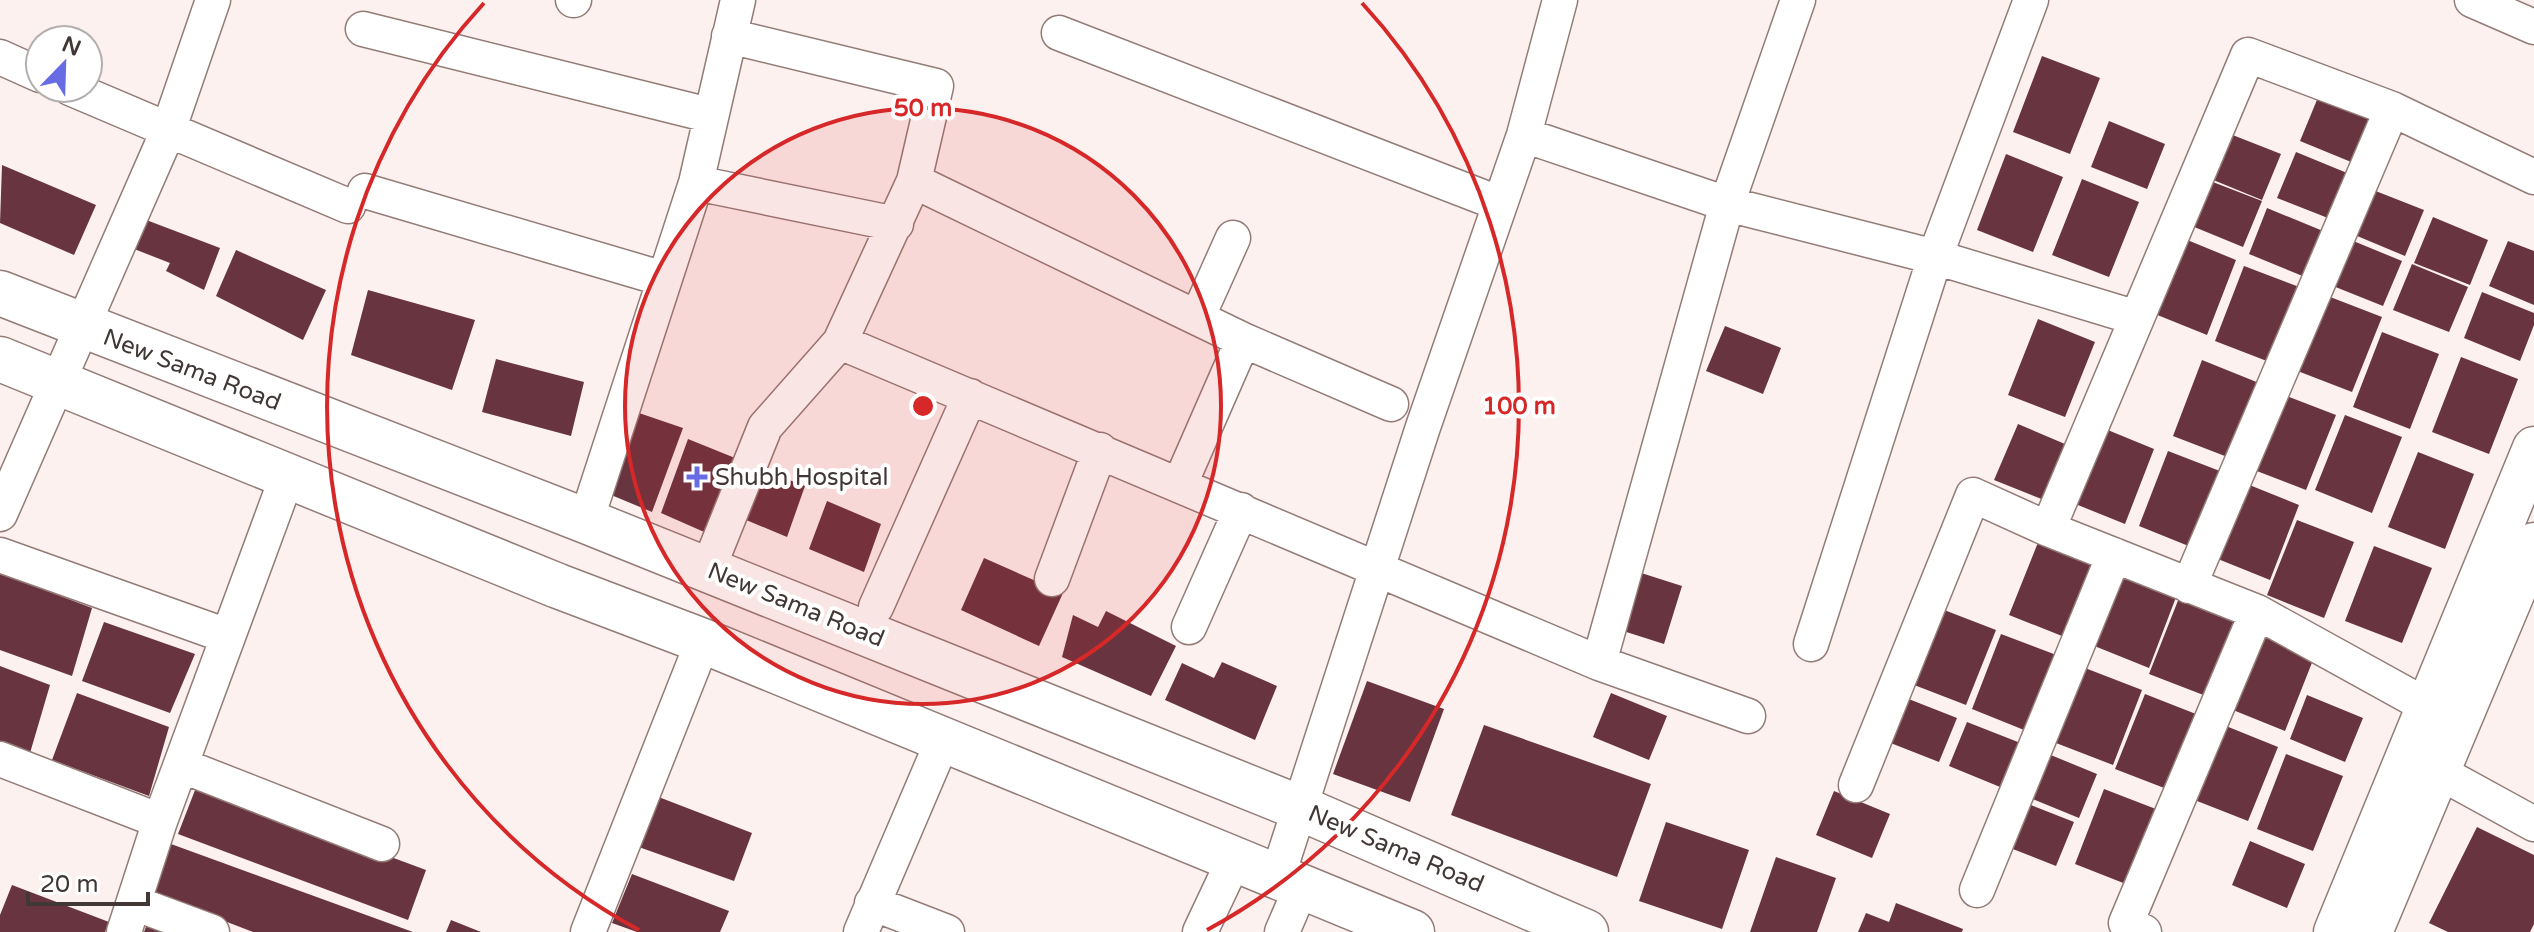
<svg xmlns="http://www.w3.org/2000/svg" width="2534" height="932" font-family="'Varela Round',sans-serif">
	<rect width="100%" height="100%" fill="#fcf1ef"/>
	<path fill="#68343f" d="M2042 56 2100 78 2070 154 2013 132Z
		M2319 95 2374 118 2356 164 2300 141Z
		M2109 121 2165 144 2147 189 2091 167Z
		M2225 132 2281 154 2262 200 2206 177Z
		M2296 152 2352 175 2333 220 2277 198Z
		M2006 154 2063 177 2033 252 1977 230Z
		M2 165 96 205 74 255 0 223Z
		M2082 179 2139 202 2109 277 2052 255Z
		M2205 179 2262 201 2243 247 2187 224Z
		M2368 188 2424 210 2405 256 2350 233Z
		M2267 208 2323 231 2305 277 2249 254Z
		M2433 217 2488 240 2470 285 2414 263Z
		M141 218 220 248 204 290 166 271 170 263 129 247Z
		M2180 237 2236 260 2207 335 2150 312Z
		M2346 238 2402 261 2383 306 2328 284Z
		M2508 241 2534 251V305L2489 286Z
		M236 250 326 290 303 340 216 296Z
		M2412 264 2468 287 2449 332 2393 310Z
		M2244 266 2302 288 2272 363 2215 341Z
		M368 290 475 320 452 390 351 355Z
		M2482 292 2534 313V325L2520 361 2464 338Z
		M2325 295 2382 317 2352 392 2295 370Z
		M2038 319 2095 342 2065 417 2008 395Z
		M1725 326 1781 348 1763 394 1706 371Z
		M2382 332 2439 354 2410 429 2353 407Z
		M2461 357 2518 379 2489 454 2432 432Z
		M496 359 584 382 571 436 482 412Z
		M2202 360 2259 383 2230 458 2173 436Z
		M2279 393 2336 415 2306 490 2249 468Z
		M639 413 683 428 652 512 604 492Z
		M2345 415 2402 437 2372 513 2315 490Z
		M2018 424 2072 447 2049 502 1994 480Z
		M2098 426 2154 449 2125 524 2068 501Z
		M688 439 740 460 711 535 661 513Z
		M2168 451 2225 473 2196 549 2139 526Z
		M2418 452 2474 474 2445 549 2388 527Z
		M752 466 805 486 787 537 732 514Z
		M2242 482 2299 505 2270 580 2213 557Z
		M827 501 881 524 864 572 809 549Z
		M2297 520 2354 542 2324 618 2267 595Z
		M2039 540 2096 562 2067 638 2009 615Z
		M2374 546 2432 568 2402 643 2345 621Z
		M984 558 1063 593 1039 646 961 610Z
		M2121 570 2178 592 2149 668 2092 645Z
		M1635 571 1682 586 1664 644 1617 629Z
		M0 573 92 608 72 676 0 650Z
		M2179 598 2235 621 2206 696 2149 674Z
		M1939 608 1996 630 1966 705 1909 683Z
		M1106 611 1176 646 1151 696 1062 657 1073 615 1098 627Z
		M104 622 195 654 170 713 82 681Z
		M2257 633 2315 655 2285 731 2228 708Z
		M2001 634 2059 656 2029 732 1972 709Z
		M1222 662 1277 686 1255 740 1165 700 1182 663 1214 678Z
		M0 666 50 685 30 753 0 743Z
		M2085 668 2142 690 2113 765 2056 743Z
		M1367 681 1444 709 1410 802 1333 774Z
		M77 693 169 727 149 796 52 760Z
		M1611 693 1667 716 1649 760 1593 737Z
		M2145 694 2201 716 2172 791 2115 769Z
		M2307 695 2363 718 2345 762 2290 739Z
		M1901 696 1957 718 1939 762 1883 740Z
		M1967 722 2023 744 2005 789 1949 766Z
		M2221 724 2278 747 2248 821 2192 799Z
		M1484 725 1651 784 1617 877 1451 815Z
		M2041 751 2097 774 2079 818 2023 795Z
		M2286 754 2343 776 2313 851 2257 829Z
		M197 785 426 870 408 920 178 834Z
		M2104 789 2161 811 2131 886 2075 864Z
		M1834 791 1890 814 1872 858 1816 835Z
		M656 796 752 833 734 881 636 846Z
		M2018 800 2074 822 2056 866 2000 844Z
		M1666 822 1749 850 1722 929 1639 901Z
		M2477 827 2534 855V924L2530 932H2448L2429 923Z
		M2250 841 2305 864 2287 908 2232 885Z
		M171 844 413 932H253L152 893Z
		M1776 857 1836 878 1817 932H1750Z
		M632 874 729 911 720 932H637L612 923Z
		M12 885 109 922 105 932H0V915Z
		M1896 903 1963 929 1962 932H1858L1866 913 1889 922Z
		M451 920 481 932H446Z
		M147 924 169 932H144Z"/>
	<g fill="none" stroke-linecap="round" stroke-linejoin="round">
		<defs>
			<path id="minor" d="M573 0H574
				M2472 0 2534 27
				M363 29 709 115
				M1059 33 1498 203
				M0 57 40 75
				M70 88 348 206
				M1524 135 1727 204 1935 257 2137 318
				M914 181 1243 340 1391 404
				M696 183 896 224
				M365 191 664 279
				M1198 316 1233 238
				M840 342 1599 663 1748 716
				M1180 484 1243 340
				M0 514 168 131 213 0
				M586 521 696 183 738 0
				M2048 529 2248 55 2392 109 2534 177
				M0 555 227 636
				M708 569 765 427 840 342 914 181 936 86 729 36
				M1052 579 1100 450
				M2189 586 2392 109
				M876 607 970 396
				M1189 627 1241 510
				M1811 644 1935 257 2031 0
				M1599 663 1727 204 1798 0
				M0 759 160 821
				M183 766 382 844
				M2441 773 2534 824
				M1856 785 1973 495 2048 529 2257 612 2429 707
				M1277 878 1423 427 1524 135 1560 0
				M1977 890 2114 555
				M134 903 212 932
				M872 903 947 932
				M124 932 160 821 288 474
				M588 932 703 641
				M861 932 943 740
				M1200 932 1234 860
				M1282 932 1301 888
				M2144 932 2126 923 2257 612"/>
			<path id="tertiary" d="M2335 932 2534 448
				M2371 932 2534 544"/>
			<path id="secondary" d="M0 293 586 521 1300 808 1586 932
				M0 359 558 586 703 641 1412 932"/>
		</defs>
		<use href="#minor" stroke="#937c77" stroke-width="37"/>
		<use href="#tertiary" stroke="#937c77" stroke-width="45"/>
		<use href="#secondary" stroke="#937c77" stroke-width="47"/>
		<use href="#minor" stroke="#fff" stroke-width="34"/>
		<use href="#tertiary" stroke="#fff" stroke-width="42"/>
		<use href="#secondary" stroke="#fff" stroke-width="44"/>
	</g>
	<circle cx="923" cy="406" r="298" fill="#d62828" fill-opacity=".12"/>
	<g fill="none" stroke="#d62828" stroke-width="4">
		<circle cx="923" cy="406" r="298"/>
		<path d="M639 930A596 596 0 0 1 484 3M1362 3A596 596 0 0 1 1207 930"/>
	</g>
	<path fill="#676ce5" stroke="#fff" stroke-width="3" d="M693 465h8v8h8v8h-8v8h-8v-8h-8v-8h8z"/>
	<g text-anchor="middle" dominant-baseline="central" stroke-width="8" stroke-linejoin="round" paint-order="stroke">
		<g font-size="24" fill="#413735" stroke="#fff">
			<text transform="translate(192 370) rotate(21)">New Sama Road</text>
			<text transform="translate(796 605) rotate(22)">New Sama Road</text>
			<text transform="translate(1396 849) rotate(23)">New Sama Road</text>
		</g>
		<g font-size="24" fill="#413735" stroke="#fff" text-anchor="start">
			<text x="715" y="477">Shubh Hospital</text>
		</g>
	</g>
	<circle cx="923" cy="406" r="12" fill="#d62828" stroke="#fff" stroke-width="4"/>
	<g font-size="24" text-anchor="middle" font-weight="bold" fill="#d62828" stroke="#fff" stroke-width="8" stroke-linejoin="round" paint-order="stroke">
		<text x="923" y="116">50 m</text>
		<text x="1519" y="414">100 m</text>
	</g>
	<g transform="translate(64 64) rotate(23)"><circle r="38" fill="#ffffff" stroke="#b3afae" stroke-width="2"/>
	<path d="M0-6L14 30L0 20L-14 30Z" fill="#676ce5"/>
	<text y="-12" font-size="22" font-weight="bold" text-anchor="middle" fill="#413735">N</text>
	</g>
	<path d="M28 892v12h120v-12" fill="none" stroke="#413735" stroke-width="4"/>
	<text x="40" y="892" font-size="24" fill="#413735" stroke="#ffffff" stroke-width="6" paint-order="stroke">20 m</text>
</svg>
